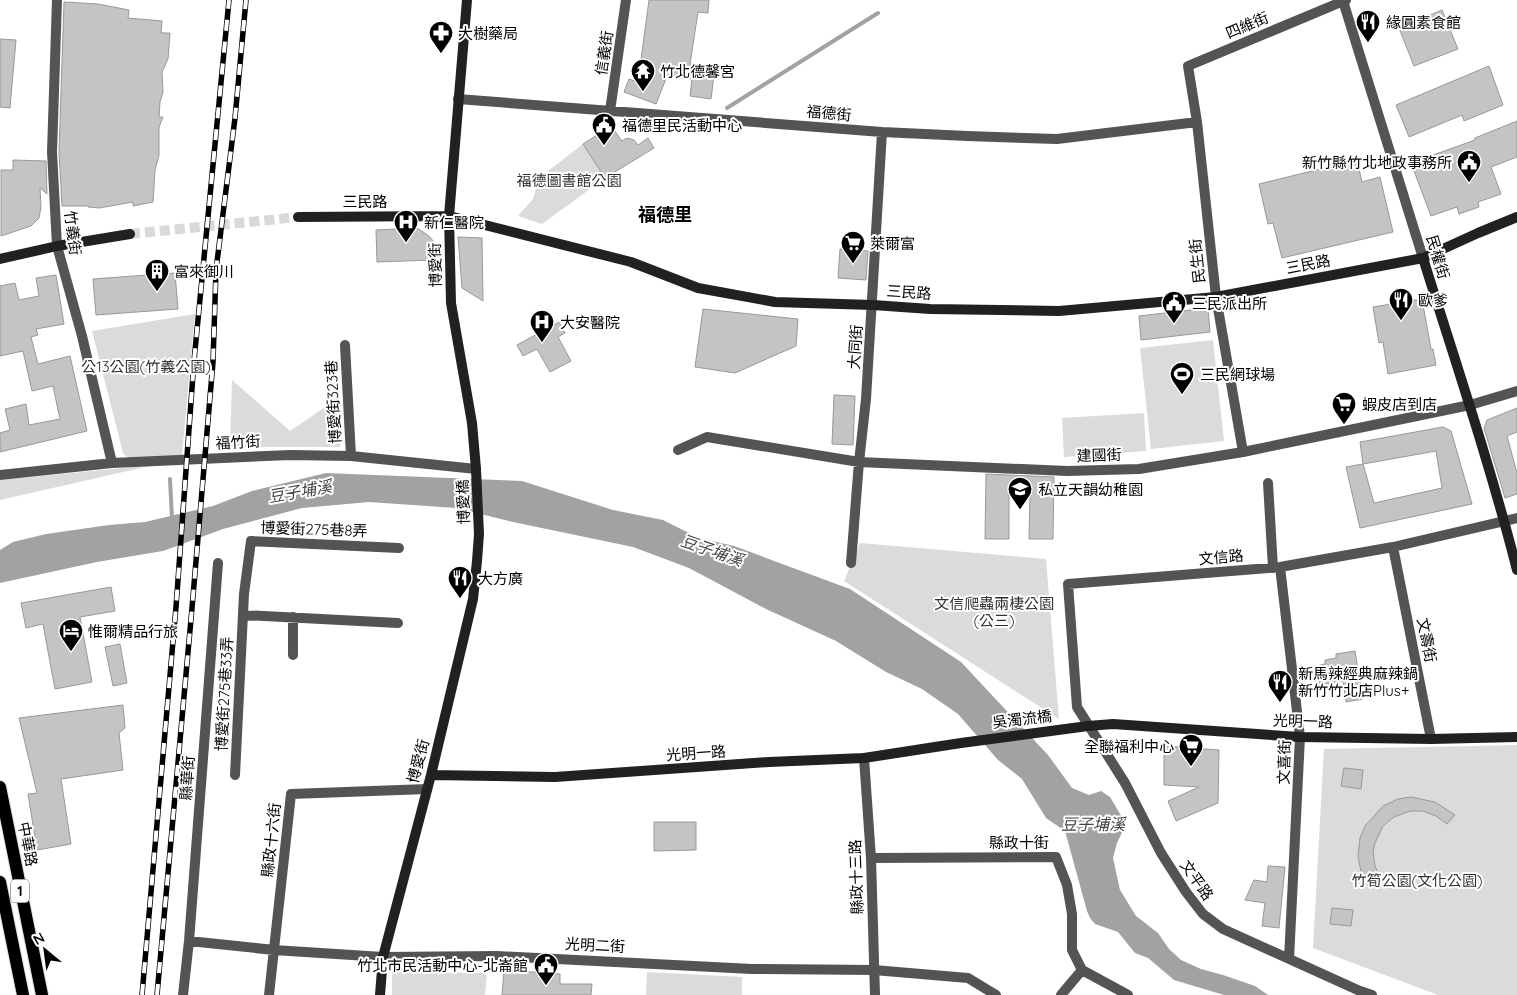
<svg xmlns="http://www.w3.org/2000/svg" width="1517" height="995" font-family="Quicksand,'Noto Sans TC',sans-serif">
	<rect width="100%" height="100%" fill="#fff"/>
	<path fill="#dbdbdb" d="M583 144 605 178 542 224 518 216 533 199 539 178Z
		M195 314 182 455 130 460 123 453 92 331Z
		M1213 340 1224 441 1151 449 1140 348Z
		M232 380 290 431 340 397V447H230Z
		M1144 413 1146 451 1064 457 1062 418Z
		M154 465 0 500V480Z
		M860 543 1046 559 1059 719 844 581Z
		M1517 745V995H1438L1313 948 1324 749Z
		M392 972 487 973 485 995H392Z
		M647 972 742 977V995H646Z"/>
	<path fill="#a2a2a2" d="M326 473 522 481 613 510 663 520 699 538 734 546 850 589 961 662 1048 755 1072 788 1089 795 1101 791 1110 797 1126 824 1117 843 1113 858 1120 890 1136 916 1158 933 1169 949 1181 960 1201 969 1223 975 1255 986 1268 995H1224L1174 980 1148 958 1135 953 1118 932 1095 924 1090 918 1087 911 1065 831 1046 818 1022 779 998 760 958 714 922 689 886 672 836 641 766 609 689 568 633 547 513 522 456 508 369 502 302 508 223 529 163 551 97 562 0 583V550L13 542 46 534 109 525 145 522 213 506 252 491Z"/>
	<g fill="none" stroke-linecap="round" stroke-linejoin="round">
		<path stroke="#a2a2a2" stroke-width="4" d="M727 108 878 13
			M170 479 172 519"/>
	</g>
	<path fill="#c4c4c4" stroke="#989898" fill-rule="evenodd" d="M649 0H709L708 13 698 12 690 64 715 67 711 99 690 96 692 79 667 76 656 104 624 92 629 79 638 82Z
		M64 2 98 4 129 10 128 18 162 21 161 33H170L168 59 162 72 163 92 160 102 159 117H163L159 127V155L155 170 153 202 133 206V202L99 208 88 207V206H62L59 152Z
		M1442 10 1458 49 1414 66 1399 28Z
		M0 39 16 40 10 108 0 107Z
		M1489 66 1503 105 1464 121 1462 115 1409 137 1396 105Z
		M1517 121V157L1491 167 1501 194 1478 202 1479 207 1459 214 1457 207 1431 216 1411 163 1475 140V138Z
		M611 126 622 141 627 138 634 140 638 145 648 138 654 148 605 178 583 144Z
		M13 160 46 161 47 194 40 188 41 207 39 218 31 226 1 236V170H13Z
		M1357 160 1362 182 1380 177 1393 232 1282 258 1273 223 1268 224 1259 184Z
		M417 228 429 236 434 242 435 260 377 262 376 230Z
		M458 237 482 238 483 301 462 288Z
		M840 249 868 251 866 280 838 278Z
		M175 273 178 309 96 315 93 279Z
		M56 275 64 324 36 329 38 335 31 337 38 364 70 356 87 431 0 452V433L10 430 5 409 26 404 29 425 60 419 53 386 32 391 23 351 0 356V286L15 283 19 300 39 296 36 278Z
		M1422 299 1431 349H1433L1436 365 1388 374 1383 342 1379 343 1373 307Z
		M1208 308 1210 332 1141 340 1139 316Z
		M703 309 798 319 796 346 735 373 695 367Z
		M559 322 565 333 558 337 571 361 550 372 537 349 523 356 517 345Z
		M834 395 855 396 853 445 832 444Z
		M1517 408V432L1507 436 1517 473V494L1505 498 1484 428 1487 420Z
		M1443 427 1451 431 1472 504 1360 528 1346 467 1363 464 1360 442ZM1436 451 1442 488 1374 503 1363 464Z
		M986 474 1054 477 1053 539H1029L1030 494H1009V539H985Z
		M111 587 115 611 80 617 92 682 55 689 43 624 26 628 21 603Z
		M120 644 127 683 113 686 105 647Z
		M1355 651 1363 699 1346 702 1343 681 1320 685 1317 666 1325 664V660L1336 658V654Z
		M123 705 125 728 119 733 123 770 61 779 71 844 37 850 28 794 37 793 19 718Z
		M1164 746 1219 750 1218 803 1176 821 1168 801 1199 787 1164 785Z
		M1344 768 1363 770 1361 789 1341 786Z
		M1411 797 1435 802 1455 815 1447 824 1436 816 1423 811H1410L1394 817 1383 826 1375 843 1373 852 1375 866 1380 878 1369 886 1361 872 1358 856 1360 838 1365 826 1383 806 1398 799Z
		M654 822H696V850L654 851Z
		M1268 866 1285 867 1279 928 1262 926 1265 903 1245 900 1254 880 1267 882Z
		M1332 908 1353 910 1351 926 1330 924Z
		M504 970 560 974V984H592L591 995H502Z"/>
	<g fill="none" stroke-linecap="round" stroke-linejoin="round">
		<path stroke="#d9d9d9" stroke-width="10" stroke-dasharray="10 5" stroke-linecap="butt" d="M130 234 298 217"/>
		<defs>
			<path id="primary" d="M0 787 42 995
				M0 882 23 995"/>
		</defs>
		<use href="#primary" stroke="#dbdbdb" stroke-width="14"/>
		<path stroke="#545454" stroke-width="10" d="M57 0 52 152 57 246 82 336 112 463
			M1343 1 1423 258
			M458 99 882 132 967 136 1057 139 1197 122
			M610 111 626 0
			M345 345 351 456
			M678 450 707 437 859 462 1067 471 1139 469 1243 452 1470 405 1517 391
			M1243 452 1216 297 1197 122 1188 66 1346 0
			M0 475 112 463 290 455 351 456 476 469
			M1268 483 1273 568
			M1393 547 1431 739
			M851 563 859 462 866 399 882 132
			M1280 567 1300 737 1289 959
			M243 615 398 623
			M293 655V617
			M864 758 871 858 875 995
			M235 775 244 594 251 541 399 548
			M871 858 1056 857 1067 885 1072 914V950L1082 970 1128 995
			M189 941 274 950 383 957 497 956 752 969 874 970 968 978 996 995
			M183 995 189 941 218 563
			M269 995 291 794 427 789
			M1061 995 1082 970
			M1372 995 1360 991 1223 929 1203 914 1186 892 1161 853 1125 783 1077 707 1068 584 1280 567 1393 547 1517 518"/>
		<path stroke="#212121" stroke-width="10" d="M298 217 449 216 631 262 698 288 775 302 873 305 930 309 1059 311 1216 297 1423 258 1478 233 1517 217
			M1423 258C1455 361 1490 464 1517 570
			M0 259 57 246 130 234
			M431 775 555 777 769 762 864 758 961 743 1088 726 1113 724 1300 737 1431 739 1517 737
			M380 995 383 957 431 775 473 599 477 561 479 534 476 469 472 423 451 303 449 216 467 0"/>
		<use href="#primary" stroke="#000" stroke-width="12"/>
		<defs>
			<path id="rail" d="M142 995 176 607 194 361 229 0
				M157 995 192 608 213 362 216 270 235 118 246 0"/>
		</defs>
		<use href="#rail" stroke="#000" stroke-width="5.5"/>
		<use href="#rail" stroke="#fff" stroke-width="4" stroke-dasharray="11" stroke-linecap="butt"/>
	</g>
	<defs>
		<symbol id="restaurant-pin" viewBox="-11 -11 22 30"><path d="M0 17L-7.5 6A9.5 9.5 0 1 1 7.5 6Z" fill="#000" stroke="#fff"/><path d="M-5-6h1v4h1v-4h1v4h1v-4h1v5L-1.5 .5V6h-2V.5L-5-1ZM5-6V6H3V1.5H1.5Q1.5-4 5-6Z" fill="#fff"/></symbol>
		<symbol id="pharmacy-pin" viewBox="-11 -11 22 30"><path d="M0 17L-7.5 6A9.5 9.5 0 1 1 7.5 6Z" fill="#000" stroke="#fff"/><path d="M-2-6h4v4h4v4h-4v4h-4v-4h-4v-4h4Z" fill="#fff"/></symbol>
		<symbol id="temple-pin" viewBox="-11 -11 22 30"><path d="M0 17L-7.5 6A9.5 9.5 0 1 1 7.5 6Z" fill="#000" stroke="#fff"/><path d="M0-6L5-2H3V0L6.5 2.5H4V6H1.5V3h-3V6H-4V2.5H-6.5L-3 0V-2H-5Z" fill="#fff"/></symbol>
		<symbol id="civic-pin" viewBox="-11 -11 22 30"><path d="M0 17L-7.5 6A9.5 9.5 0 1 1 7.5 6Z" fill="#000" stroke="#fff"/><path d="M-.6-6.5H3V-4.5H.6V-3L4-1V1h2V6H-6V1h2V-1L-.6-3ZM-1.2 2.5V6h2.4V2.5Z" fill="#fff"/></symbol>
		<symbol id="hospital-pin" viewBox="-11 -11 22 30"><path d="M0 17L-7.5 6A9.5 9.5 0 1 1 7.5 6Z" fill="#000" stroke="#fff"/><path d="M-5-5h3v3.5h4V-5h3V5h-3V1.5h-4V5h-3Z" fill="#fff"/></symbol>
		<symbol id="supermarket-pin" viewBox="-11 -11 22 30"><path d="M0 17L-7.5 6A9.5 9.5 0 1 1 7.5 6Z" fill="#000" stroke="#fff"/><path d="M-6-5.5h2.5l.6 2H6L4.5 2H-2.5L-4.4-4H-6ZM-1.5 3.2a1.3 1.3 0 1 0 .1 0ZM3 3.2a1.3 1.3 0 1 0 .1 0Z" fill="#fff"/></symbol>
		<symbol id="building-pin" viewBox="-11 -11 22 30"><path d="M0 17L-7.5 6A9.5 9.5 0 1 1 7.5 6Z" fill="#000" stroke="#fff"/><path d="M-4-6H4V6H1V3H-1V6H-4ZM-2.5-4.3h1.7v1.8h-1.7ZM.8-4.3h1.7v1.8H.8ZM-2.5-1h1.7V.8h-1.7ZM.8-1h1.7V.8H.8Z" fill="#fff"/></symbol>
		<symbol id="stadium-pin" viewBox="-11 -11 22 30"><path d="M0 17L-7.5 6A9.5 9.5 0 1 1 7.5 6Z" fill="#000" stroke="#fff"/><path d="M0-5a6.5 5 0 1 0 0 10a6.5 5 0 1 0 0-10ZM-3.5-1.8h7v3.6h-7Z" fill="#fff"/></symbol>
		<symbol id="school-pin" viewBox="-11 -11 22 30"><path d="M0 17L-7.5 6A9.5 9.5 0 1 1 7.5 6Z" fill="#000" stroke="#fff"/><path d="M0-5L7-2L0 1L-7-2ZM-4 1L0 2.5L4 1V4Q0 6-4 4Z" fill="#fff"/></symbol>
		<symbol id="hotel-pin" viewBox="-11 -11 22 30"><path d="M0 17L-7.5 6A9.5 9.5 0 1 1 7.5 6Z" fill="#000" stroke="#fff"/><path d="M-6-4.5h1.5V1H6V5H4.5V3h-9V5H-6ZM-4 0a1.8 1.8 0 1 1 3.6 0ZM.5 0V-2.5h3Q6-2.5 6 0Z" fill="#fff"/></symbol>
	</defs>
	<g fill-rule="evenodd">
		<use href="#restaurant-pin" x="1354" y="8" width="28" height="38"/>
		<use href="#pharmacy-pin" x="427" y="19" width="28" height="38"/>
		<use href="#temple-pin" x="629" y="57" width="28" height="38"/>
		<use href="#civic-pin" x="590" y="111" width="28" height="38"/>
		<use href="#civic-pin" x="1455" y="148" width="28" height="38"/>
		<use href="#hospital-pin" x="392" y="208" width="28" height="38"/>
		<use href="#supermarket-pin" x="839" y="229" width="28" height="38"/>
		<use href="#building-pin" x="143" y="257" width="28" height="38"/>
		<use href="#restaurant-pin" x="1387" y="286" width="28" height="38"/>
		<use href="#civic-pin" x="1160" y="289" width="28" height="38"/>
		<use href="#hospital-pin" x="528" y="308" width="28" height="38"/>
		<use href="#stadium-pin" x="1168" y="360" width="28" height="38"/>
		<use href="#supermarket-pin" x="1330" y="390" width="28" height="38"/>
		<use href="#school-pin" x="1006" y="475" width="28" height="38"/>
		<use href="#restaurant-pin" x="446" y="564" width="28" height="38"/>
		<use href="#hotel-pin" x="57" y="617" width="28" height="38"/>
		<use href="#restaurant-pin" x="1266" y="668" width="28" height="38"/>
		<use href="#supermarket-pin" x="1177" y="732" width="28" height="38"/>
		<use href="#civic-pin" x="532" y="951" width="28" height="38"/>
	</g>
	<g text-anchor="middle" dominant-baseline="central" stroke-width="4" stroke-linejoin="round" paint-order="stroke">
		<rect fill="#fff" stroke="#4c4c4c" stroke-width="1" x="11" y="879.5" width="18" height="23" rx="4"/>
		<g font-size="14" font-weight="bold" fill="#000">
			<text x="20" y="891">1</text>
		</g>
		<g font-size="15" fill="#000" stroke="#fff" text-anchor="start">
			<text x="1386" y="22">緣圓素食館</text>
			<text x="458" y="33">大樹藥局</text>
			<text x="660" y="71">竹北德馨宮</text>
			<text x="622" y="125">福德里民活動中心</text>
			<text x="1452" y="162" text-anchor="end">新竹縣竹北地政事務所</text>
			<text x="424" y="222">新仁醫院</text>
			<text x="870" y="243">萊爾富</text>
			<text x="174" y="271">富來御川</text>
			<text x="1418" y="300">歐爹</text>
			<text x="1192" y="303">三民派出所</text>
			<text x="560" y="322">大安醫院</text>
			<text x="1200" y="374">三民網球場</text>
			<text x="1362" y="404">蝦皮店到店</text>
			<text x="1038" y="489">私立天韻幼稚園</text>
			<text x="478" y="578">大方廣</text>
			<text x="88" y="631">惟爾精品行旅</text>
			<text x="1298" y="673">新馬辣經典麻辣鍋<tspan x="1298" dy="17">新竹竹北店Plus+</tspan></text>
			<text x="1174" y="746" text-anchor="end">全聯福利中心</text>
			<text x="528" y="965" text-anchor="end">竹北市民活動中心-北崙館</text>
		</g>
		<g font-size="15" fill="#000" stroke="#fff">
			<text transform="translate(1247 25) rotate(-23)">四維街</text>
			<text transform="translate(604 53) rotate(-81)">信義街</text>
			<text transform="translate(829 113) rotate(5)">福德街</text>
			<text x="365" y="201">三民路</text>
			<text transform="translate(73 233) rotate(83)">竹義街</text>
			<text transform="translate(1438 257) rotate(73)">民權街</text>
			<text transform="translate(1197 261) rotate(-96)">民生街</text>
			<text transform="translate(1308 264) rotate(-11)">三民路</text>
			<text transform="translate(435 265) rotate(-91)">博愛街</text>
			<text transform="translate(909 292) rotate(4)">三民路</text>
			<text transform="translate(855 347) rotate(-86)">大同街</text>
			<text transform="translate(333 402) rotate(-93)">博愛街323巷</text>
			<text transform="translate(238 442) rotate(-3)">福竹街</text>
			<text transform="translate(1099 455) rotate(-2)">建國街</text>
			<text transform="translate(463 502) rotate(-92)">博愛橋</text>
			<text transform="translate(314 529) rotate(2)">博愛街275巷8弄</text>
			<text transform="translate(1221 557) rotate(-5)">文信路</text>
			<text transform="translate(1427 640) rotate(79)">文壽街</text>
			<text transform="translate(224 694) rotate(-87)">博愛街275巷33弄</text>
			<text transform="translate(1022 719) rotate(-7)">吳濁流橋</text>
			<text transform="translate(1303 721) rotate(2)">光明一路</text>
			<text transform="translate(696 753) rotate(-4)">光明一路</text>
			<text transform="translate(418 761) rotate(-75)">博愛街</text>
			<text transform="translate(1284 762) rotate(-88)">文喜街</text>
			<text transform="translate(187 778) rotate(-86)">縣華街</text>
			<text transform="translate(271 840) rotate(-84)">縣政十六街</text>
			<text x="1019" y="842">縣政十街</text>
			<text transform="translate(28 844) rotate(79)">中華路</text>
			<text transform="translate(856 877) rotate(-92)">縣政十三路</text>
			<text transform="translate(1197 880) rotate(55)">文平路</text>
			<text transform="translate(595 945) rotate(3)">光明二街</text>
		</g>
		<g font-size="15" fill="#323232" stroke="#fff">
			<text x="569" y="180">福德圖書館公園</text>
			<text x="146" y="366">公13公園(竹義公園)</text>
			<text x="994" y="603">文信爬蟲兩棲公園<tspan x="994" dy="17">(公三)</tspan></text>
			<text x="1417" y="880">竹筍公園(文化公園)</text>
		</g>
		<g font-size="16" font-style="italic" fill="#434343" stroke="#fff">
			<text transform="translate(300 491) rotate(-10)">豆子埔溪</text>
			<text transform="translate(712 550) rotate(19)">豆子埔溪</text>
			<text x="1093" y="824">豆子埔溪</text>
		</g>
		<g font-size="18" font-weight="bold" fill="#000" stroke="#fff">
			<text x="665" y="214">福德里</text>
		</g>
	</g>
	<g transform="translate(45 950) rotate(331)" stroke="#ffffff" stroke-width="4" paint-order="stroke">
	<path d="M0-4L9 19L0 12L-9 19Z" fill="#000000"/>
	<text y="-8" font-size="14" font-weight="bold" text-anchor="middle" fill="#000000">N</text>
	</g>
</svg>
